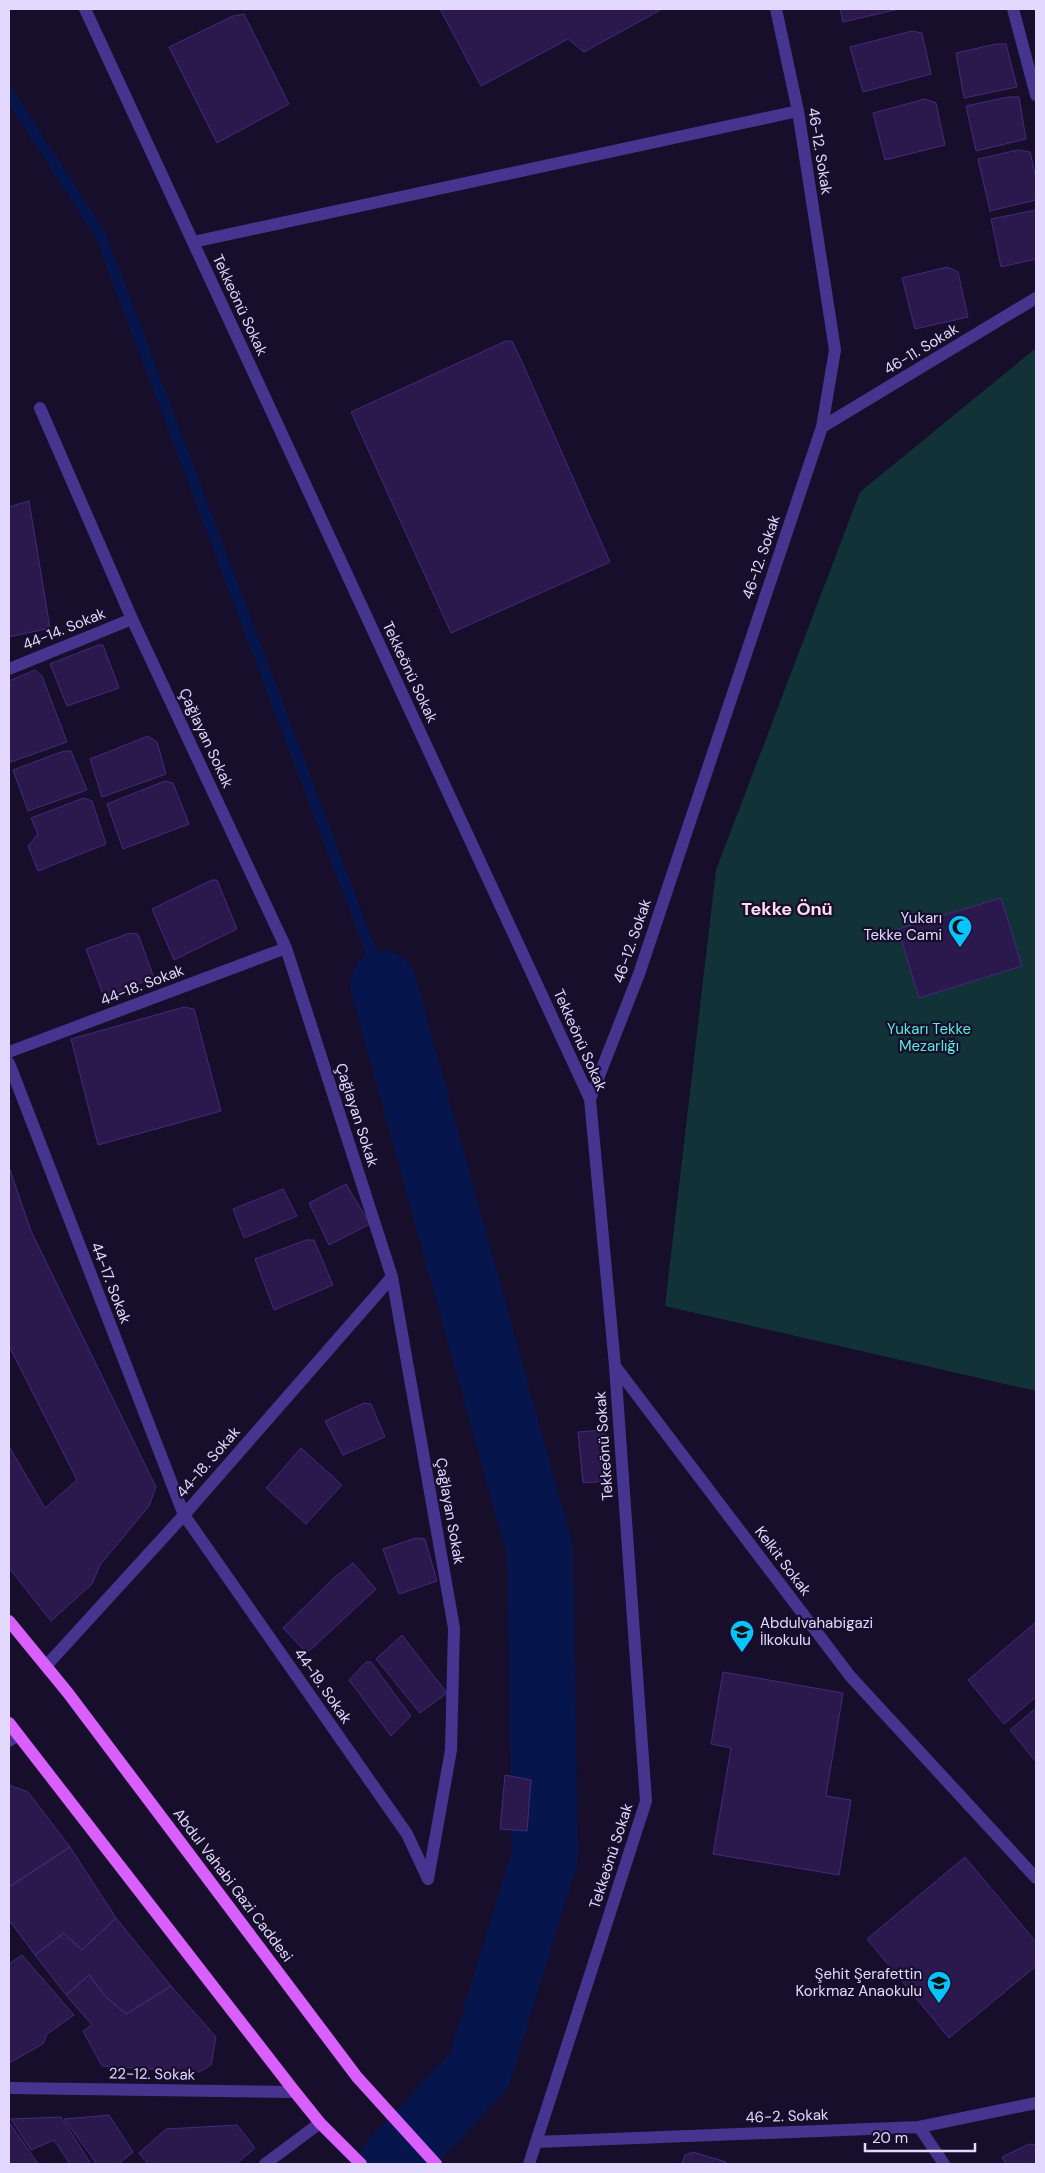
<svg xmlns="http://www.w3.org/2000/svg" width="1045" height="2173" font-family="'DM Sans',sans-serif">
	<rect width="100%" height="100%" fill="#170e2c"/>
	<path fill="#113236" d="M1036 348V1391L665 1306 716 870 860 492Z"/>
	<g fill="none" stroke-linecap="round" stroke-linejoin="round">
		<path stroke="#06164d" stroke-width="11" d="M9 94 101 236 383 984"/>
		<path stroke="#06164d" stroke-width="66" d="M383 984 540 1551 545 1856 479 2071 391 2164"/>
	</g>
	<path fill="#2b194e" stroke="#45297c" d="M440 9H662L584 52 568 39 481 86Z
		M840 9H899L843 22Z
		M244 14 289 104 217 143 169 47 233 16Z
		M912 31 922 33 931 74 863 92 850 47Z
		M996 44H1006L1017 87 964 98 956 53Z
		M1008 97H1019L1026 139 976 151 966 106Z
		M925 99 936 103 945 145 885 160 873 113Z
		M1018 150 1030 152 1036 178V200L990 211 978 159Z
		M1036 210V259L1001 267 991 219Z
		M947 267 958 272 968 317 915 329 902 278Z
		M506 341H512L522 362 610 562 451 633 351 412Z
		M29 501 50 628 9 637V507Z
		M98 645H103L119 688 67 706 50 664Z
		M35 670 42 676 67 742 11 762 9 757V681Z
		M148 736 157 742 166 774 102 797 90 759Z
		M64 751H71L87 790 28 811 13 770Z
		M165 781 173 783 189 824 123 849 107 804Z
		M84 798 92 801 106 844 38 871 28 846 38 834 31 818Z
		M212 880H217L237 929 174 960 152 909Z
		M1001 898 1022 966 919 998 898 929Z
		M130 933 138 934 154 978 104 997 86 949Z
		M184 1007 194 1009 221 1111 98 1145 71 1039Z
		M9 1167 31 1231 156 1487 149 1506 100 1565 92 1584 51 1621 9 1568V1446L45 1508 77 1480 9 1346Z
		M346 1184 370 1224 329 1245 309 1203Z
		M283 1189 297 1216 244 1238 233 1209Z
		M306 1240H314L333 1285 274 1310 255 1259Z
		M364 1403 371 1404 385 1437 343 1455 325 1421Z
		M604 1430 612 1481 583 1483 578 1432Z
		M301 1448 342 1485 306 1524 266 1488Z
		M416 1538 425 1539 437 1581 399 1594 383 1549Z
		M353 1563 376 1589 307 1653 283 1628 335 1577Z
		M1036 1622V1697L1004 1724 968 1680Z
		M402 1635 447 1693 420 1713 376 1659Z
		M366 1662H371L411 1716 391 1736 349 1680Z
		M723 1672 843 1693 826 1796 851 1800 839 1875 713 1854 731 1748 711 1744Z
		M1036 1708V1762L1010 1730Z
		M505 1775 531 1780 527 1831 500 1829Z
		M9 1785 28 1792 70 1847 9 1887Z
		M70 1847 116 1918 82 1950 64 1933 35 1955 9 1920V1887Z
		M965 1857 1036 1942V1966L949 2038 867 1939Z
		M116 1918 171 1986 126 2014 106 1997 89 1975 66 1995 35 1955 64 1933 82 1950Z
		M22 1955 74 2015 47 2034 43 2044 9 2063V1964Z
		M89 1975 106 1997 126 2014 171 1986 216 2037 211 2065 199 2072 102 2066 83 2031 92 2025 66 1995Z
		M109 2115 133 2152 119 2164H97L64 2119Z
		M61 2117 91 2164H70L54 2140 31 2150 11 2119Z
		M9 2122 38 2164H9Z
		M237 2125 255 2148 236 2164H148L139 2153 166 2129Z
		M1029 2144 1036 2145V2164H1006L1002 2157Z
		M693 2152 726 2162 725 2164H682L685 2155Z"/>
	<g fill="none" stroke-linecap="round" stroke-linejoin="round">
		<path stroke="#45358f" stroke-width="12" d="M193 242 798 111"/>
		<path stroke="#45358f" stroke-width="12" d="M85 9 590 1099 615 1366 646 1801 529 2164
			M1013 9 1036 95
			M40 408 132 619 286 948 392 1277 454 1628 451 1750 428 1879
			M822 427 1036 298
			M9 669 132 619
			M9 1052 286 948
			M9 1063 184 1515 407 1834 428 1879
			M590 1099 639 974 822 427 835 350 798 111 776 9
			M615 1366 850 1676 1036 1878
			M46 1666 184 1515 392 1277
			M9 1741 18 1735
			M9 2088 295 2092
			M919 2127 944 2164
			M536 2142 919 2127 1036 2103
			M265 2164 320 2123"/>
		<path stroke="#d960ff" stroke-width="12" d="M9 1621 68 1693 357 2077 436 2164
			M9 1723 295 2092 320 2123 361 2164"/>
	</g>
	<defs>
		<symbol id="mosque-pin" viewBox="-11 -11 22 30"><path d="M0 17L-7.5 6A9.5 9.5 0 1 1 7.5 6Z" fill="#05c4ff" stroke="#170e2c"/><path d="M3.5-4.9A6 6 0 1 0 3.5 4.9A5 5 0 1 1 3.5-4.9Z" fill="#111"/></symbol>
		<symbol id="school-pin" viewBox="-11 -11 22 30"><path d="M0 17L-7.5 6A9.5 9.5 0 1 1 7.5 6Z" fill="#05c4ff" stroke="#170e2c"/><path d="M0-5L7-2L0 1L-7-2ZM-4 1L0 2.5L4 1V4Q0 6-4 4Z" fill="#111"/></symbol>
	</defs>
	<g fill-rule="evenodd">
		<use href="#mosque-pin" x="946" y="913" width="28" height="38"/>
		<use href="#school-pin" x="728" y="1618" width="28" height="38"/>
		<use href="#school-pin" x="925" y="1969" width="28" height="38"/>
	</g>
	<g text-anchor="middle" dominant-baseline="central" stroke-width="4.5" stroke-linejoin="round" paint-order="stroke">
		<g font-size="15" fill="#e3d9ff" stroke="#170e2c">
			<text transform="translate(820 151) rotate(81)">46-12. Sokak</text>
			<text transform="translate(240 305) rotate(65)">Tekkeönü Sokak</text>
			<text transform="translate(921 349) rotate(-31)">46-11. Sokak</text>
			<text transform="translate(761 557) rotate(-71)">46-12. Sokak</text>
			<text transform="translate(64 629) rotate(-22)">44-14. Sokak</text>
			<text transform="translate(410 672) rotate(65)">Tekkeönü Sokak</text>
			<text transform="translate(206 738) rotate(65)">Çağlayan Sokak</text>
			<text transform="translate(632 941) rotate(-71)">46-12. Sokak</text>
			<text transform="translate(142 985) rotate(-21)">44-18. Sokak</text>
			<text transform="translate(580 1040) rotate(66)">Tekkeönü Sokak</text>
			<text transform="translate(357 1115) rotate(72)">Çağlayan Sokak</text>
			<text transform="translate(111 1283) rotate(69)">44-17. Sokak</text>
			<text transform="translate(604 1446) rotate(-94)">Tekkeönü Sokak</text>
			<text transform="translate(208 1462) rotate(-49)">44-18. Sokak</text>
			<text transform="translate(450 1511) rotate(80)">Çağlayan Sokak</text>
			<text transform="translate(783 1561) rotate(53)">Kelkit Sokak</text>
			<text transform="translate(323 1686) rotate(55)">44-19. Sokak</text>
			<text transform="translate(611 1856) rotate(-72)">Tekkeönü Sokak</text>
			<text transform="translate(233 1885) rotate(53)">Abdul Vahabi Gazi Caddesi</text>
			<text transform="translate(152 2074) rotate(1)">22-12. Sokak</text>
			<text transform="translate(787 2116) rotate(-2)">46-2. Sokak</text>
		</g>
		<g font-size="15" fill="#e3d9ff" stroke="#170e2c" text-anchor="end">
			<text x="942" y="918">Yukarı<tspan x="942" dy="17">Tekke Cami</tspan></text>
			<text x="760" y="1623" text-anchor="start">Abdulvahabigazi<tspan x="760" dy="17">İlkokulu</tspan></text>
			<text x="922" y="1974">Şehit Şerafettin<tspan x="922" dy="17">Korkmaz Anaokulu</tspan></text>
		</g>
		<g font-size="15" fill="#59ebda" stroke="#170e2c">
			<text x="929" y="1029">Yukarı Tekke<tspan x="929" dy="17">Mezarlığı</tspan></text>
		</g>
		<g font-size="18" font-weight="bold" fill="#ffdbed" stroke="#170e2c">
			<text x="787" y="909">Tekke Önü</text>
		</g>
	</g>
	<rect width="1045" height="2173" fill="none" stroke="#e3d9ff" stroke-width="20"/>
	<path d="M865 2143v8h110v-8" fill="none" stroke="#e3d9ff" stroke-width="2.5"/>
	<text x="872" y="2143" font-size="15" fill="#e3d9ff" stroke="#170e2c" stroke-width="4" paint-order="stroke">20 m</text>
</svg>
